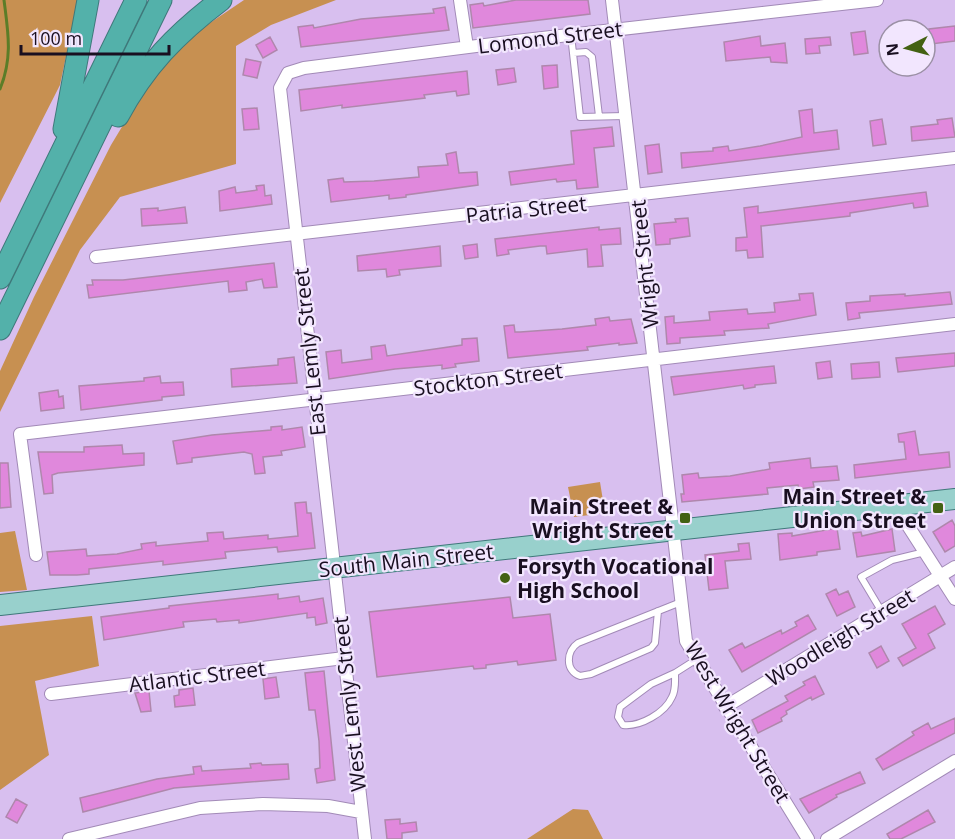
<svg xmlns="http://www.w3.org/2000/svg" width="955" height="839" font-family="'Open Sans',sans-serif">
	<rect width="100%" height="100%" fill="#d8bfef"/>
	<path fill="#c79051" d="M0 0H78L60 85 0 203Z
		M244 0H336L271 25 236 46V164L120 197 80 250 0 412V371L34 297 111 145 155 72 201 29Z
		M600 482 605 513 574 517 568 487Z
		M15 531 27 590 0 592V533Z
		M92 616 99 666 35 681 49 755 0 790V626Z
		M573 809 588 810 603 839H527Z"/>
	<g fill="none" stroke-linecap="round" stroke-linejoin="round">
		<path stroke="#5b7d28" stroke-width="3" d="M0 89C13 57 8 32 4 0"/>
	</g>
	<path fill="#e088dc" stroke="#af87ac" stroke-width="1.5" d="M516 0H588L590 14 473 28 470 5 483 3 484 6Z
		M445 7 449 30 301 47 298 27 313 25 314 28 361 19 434 13 433 9Z
		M955 26V41L931 44 929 29Z
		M865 31 868 53 854 55 851 33Z
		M760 36 761 46 785 43 787 63 771 62 770 57 726 61 724 42Z
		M270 37 277 50 263 58 256 45Z
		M830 37 831 45 819 46 820 53 806 54 805 39Z
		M246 59 261 62 257 78 243 75Z
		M557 65 558 87 544 89 542 66Z
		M514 68 516 82 498 85 496 70Z
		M467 71 469 94 457 96 456 91 424 95 425 98 342 108V105L301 111 299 90Z
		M257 108 259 129 244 130 242 109Z
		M812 109 814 133 837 130 839 149 682 168 681 153 713 151V148L728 146 729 151 760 146 802 137 799 111Z
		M952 118 955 137 912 141 911 127 938 124 937 120Z
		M882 119 886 144 873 146 870 121Z
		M612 127 614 146 594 148 598 187 577 189 576 180 557 182 556 179 511 185 509 172 574 164 571 131Z
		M659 144 662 172 648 174 645 146Z
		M456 152 459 173 477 172 478 185 406 195V197L389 199V195L331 202 328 180 343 178 344 182 374 181 419 177 418 167 448 165 446 154Z
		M264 185 265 196 271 195 272 204 220 211 219 191 235 187 236 193 257 190 256 186Z
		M926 192 928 206 914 208 913 203 850 213V216L761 226 763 257 748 258 747 250 736 251V238L747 237 744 208 758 206V213Z
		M185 207 187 223 142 226 141 209 158 208V211Z
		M688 218 690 236 670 239V244L656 245 654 224 676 222 675 219Z
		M599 227V230L620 228 621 244 601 245 603 266 588 267 587 249 547 254 546 246H540L508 250 509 254 497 256 495 239Z
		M477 244 478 257 465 259 463 246Z
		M440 246 441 266 399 270 400 275 387 277 386 269 358 271 357 256Z
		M274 263 277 287 264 288 262 279 246 282 247 290 229 292 228 281 89 298 87 285H93L92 280H123Z
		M950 292 952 304 859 313 860 318 848 320 846 303 870 301V296L905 294V296Z
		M813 293 816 315 768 324 769 328 724 331 725 335 680 338V343L667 344 665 317 674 316V323L710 320 709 312 747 309 748 314 775 312 774 303 800 300 799 294Z
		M609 317 610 321 631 319 637 343 619 345V343L587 347 588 350 508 358 504 326 514 325 515 332H520L562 329 596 325 595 319Z
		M477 338 479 361 455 364 456 367 442 369V365L395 369 329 379 326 352 341 350 342 363 372 359 371 347 385 345 387 356 462 345V339Z
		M955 353V366L898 372 896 358Z
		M294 357 297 383 232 387 231 369 278 365V359Z
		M830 361 832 377 818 379 816 363Z
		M879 362 880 377 852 379 851 364Z
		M774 366 776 383 755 385V387L744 389 743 385 674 395 671 377Z
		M160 376 161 383 183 382 184 395 162 397V400L81 410 79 386 144 381V378Z
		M58 390 59 397 63 396 64 408 41 411 39 393Z
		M282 426V430L302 427 305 447 281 451 282 455 263 457 265 473 255 474 252 454 244 452 192 458V462L177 464 173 441 212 435 271 430V427Z
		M915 431 919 455 949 452 950 467 855 478 854 465 906 459 904 442H899L898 434Z
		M122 445 123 454 144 453V465L58 473 52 475 53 493 44 494 38 452H84V447Z
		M810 458 811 468 837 466 839 480 813 482 814 487 799 489 798 485 767 488 768 494 682 502 681 494H684L682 475 698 473 699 478 730 476 770 469 769 463Z
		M0 463H8L11 507 0 508Z
		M306 502 307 513H311L315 548 278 552 277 547 246 550 225 552 226 558 163 565V561L89 569V574L77 575H50L47 552 86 549 87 556 117 554 142 549 141 544 156 542V546L208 541 207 533 223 532 224 539 268 535V539L298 536 295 503Z
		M952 520 955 526V546L945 552 933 532Z
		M837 528 840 549 817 552V555L780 560 778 534 792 533V536Z
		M892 529 895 551 857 557 853 533 861 532 862 536Z
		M749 543 751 559 725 561 728 588 709 590 705 555 739 551 738 544Z
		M836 589 839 595 848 591 855 607 837 616 826 594Z
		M278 594V599L299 596 300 602 323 598 327 623 316 625 315 617 307 618V613L239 623V620L217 622 216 619 183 622 184 627 104 640 101 617 169 608V606Z
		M510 597 513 618 550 614 556 660 518 665 517 661 486 665V668L474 669 473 666 377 677 369 612Z
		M935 606 945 624 928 634 935 648 903 666 898 658 916 648 902 624Z
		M808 615 816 629 742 672 729 650 742 643 745 648 781 630 782 634 797 626 795 622Z
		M881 646 889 661 877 668 869 653Z
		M324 671 335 780 317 783 315 769 320 768 319 741 315 710H309L305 673Z
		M815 676 824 694 812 700 811 697 786 711 787 714 781 718 782 721 758 733 752 720 788 701 785 696 805 685 803 682Z
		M276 677 279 697 265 699 263 679Z
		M193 688 195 705 175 707 174 696 179 695V690Z
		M149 691 151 711 141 712 135 693Z
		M955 718V733L883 770 876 759 914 735 912 732 928 723 931 729Z
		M261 763 262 765 288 764 289 779 174 788 83 812 80 798 157 779 194 774 193 767 201 766 202 771 251 768 250 764Z
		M860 772 865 783 836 795 837 797 809 813 800 799Z
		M16 799 27 805 17 823 6 817Z
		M928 810 935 822 901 839H890L887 834Z
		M400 819V824L416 822 417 831 402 833V839H387L385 820Z"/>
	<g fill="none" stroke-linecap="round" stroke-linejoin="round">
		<defs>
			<path id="service" d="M571 35 580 117 625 116
				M573 53 586 52 592 57 599 116
				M658 611 655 643 651 648 591 674 580 676C565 671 566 651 578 643L681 602
				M882 612 861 577 892 560 925 552
				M675 673C675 681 676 690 672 697 665 713 640 727 623 725L618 717 620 707 651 684Z
				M675 673 697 659"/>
			<path id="minor" d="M460 0 467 47
				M612 0 686 641 808 839
				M96 257 955 158
				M894 504 955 599
				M36 555 20 434 955 324
				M51 694 344 658
				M725 707 955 567
				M69 839 200 808 263 804 328 806 361 812
				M365 839 280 88 288 73 304 68 516 41 877 0
				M827 839 955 761"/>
			<path id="primary" d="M0 605 955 499"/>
			<path id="motorway" d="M118 116C145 66 176 34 221 0
				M64 129 88 0
				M0 278 136 0
				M0 329 161 0"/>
		</defs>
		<use href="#service" stroke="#a28ab7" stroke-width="8"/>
		<use href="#minor" stroke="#a28ab7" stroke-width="14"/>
		<use href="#primary" stroke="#3f787a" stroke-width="22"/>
		<use href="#motorway" stroke="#3f787a" stroke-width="23"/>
		<use href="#service" stroke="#fff" stroke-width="6"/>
		<use href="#minor" stroke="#fff" stroke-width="12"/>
		<use href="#primary" stroke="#98d0cc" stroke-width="20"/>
		<use href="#motorway" stroke="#53b1aa" stroke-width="21"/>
	</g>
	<g fill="#436113" stroke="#f2e6fe" stroke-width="2">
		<rect x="932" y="502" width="12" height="12" rx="3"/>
		<rect x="679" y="512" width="12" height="12" rx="3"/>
		<circle cx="505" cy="578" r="6"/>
	</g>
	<g text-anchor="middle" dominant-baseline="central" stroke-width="4.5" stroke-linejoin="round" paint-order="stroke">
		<g font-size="21" fill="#190f20" stroke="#f2e6fe">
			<text transform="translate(550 37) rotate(-7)">Lomond Street</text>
			<text transform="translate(526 209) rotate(-6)">Patria Street</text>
			<text transform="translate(644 264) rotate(-96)">Wright Street</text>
			<text transform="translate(309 352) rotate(-96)">East Lemly Street</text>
			<text transform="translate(488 379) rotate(-7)">Stockton Street</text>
			<text transform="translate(406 560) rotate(-6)">South Main Street</text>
			<text transform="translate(840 637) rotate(-31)">Woodleigh Street</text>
			<text transform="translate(197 676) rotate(-7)">Atlantic Street</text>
			<text transform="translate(349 704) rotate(-96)">West Lemly Street</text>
			<text transform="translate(738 722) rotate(59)">West Wright Street</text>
		</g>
		<g font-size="21" font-weight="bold" fill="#190f20" stroke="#f2e6fe" text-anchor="end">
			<text x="926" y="496">Main Street &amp;<tspan x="926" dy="24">Union Street</tspan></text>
			<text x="673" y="506">Main Street &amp;<tspan x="673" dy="24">Wright Street</tspan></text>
			<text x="517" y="566" text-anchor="start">Forsyth Vocational<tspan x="517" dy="24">High School</tspan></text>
		</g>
	</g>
	<g transform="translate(907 48) rotate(264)"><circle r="28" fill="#f2e6fe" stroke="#9b90a5" stroke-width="1.5"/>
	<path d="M0-4.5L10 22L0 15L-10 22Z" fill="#436113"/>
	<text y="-9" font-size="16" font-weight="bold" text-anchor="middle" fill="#190f20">N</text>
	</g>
	<path d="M21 45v9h148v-9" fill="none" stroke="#190f20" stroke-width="3"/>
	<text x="30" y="45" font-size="18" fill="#190f20" stroke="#f2e6fe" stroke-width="4.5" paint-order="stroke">100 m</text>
</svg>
